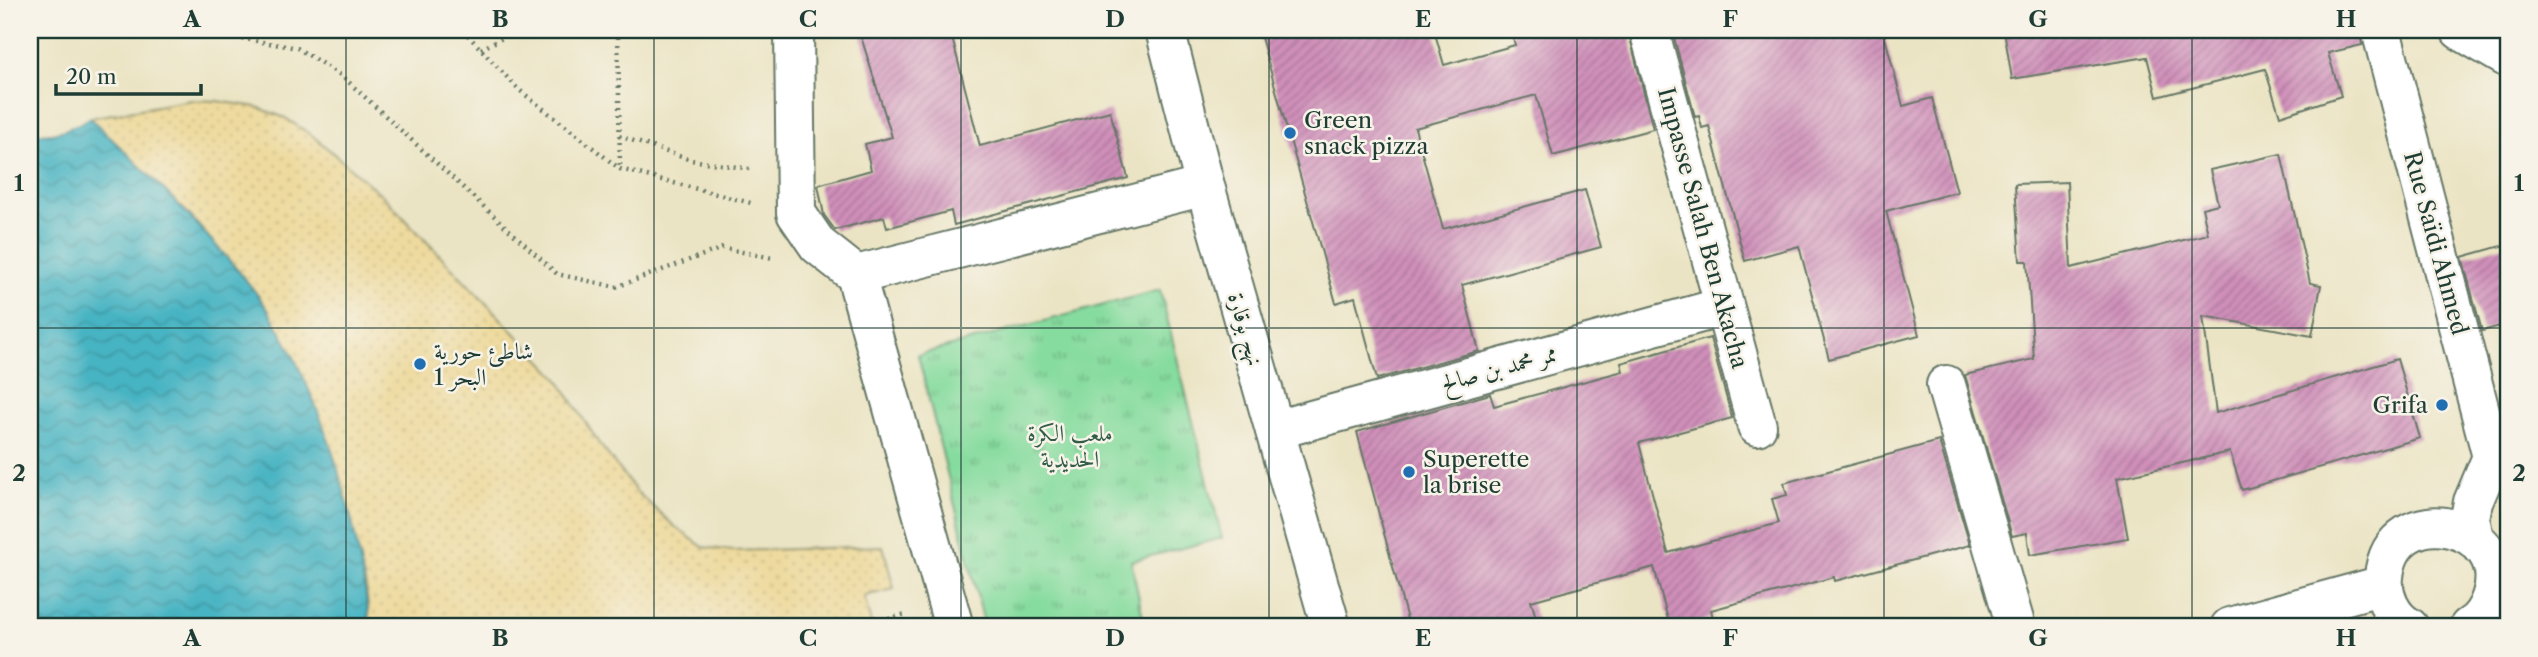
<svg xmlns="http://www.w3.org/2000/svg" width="2538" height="657" font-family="'Libre Caslon Text',Amiri,serif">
	<defs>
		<pattern id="sand-dots" width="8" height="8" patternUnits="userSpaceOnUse" patternTransform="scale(1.75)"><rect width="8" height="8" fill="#eeda9e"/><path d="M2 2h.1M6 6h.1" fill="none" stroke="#ccbc89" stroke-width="1.8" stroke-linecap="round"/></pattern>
		<pattern id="park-tufts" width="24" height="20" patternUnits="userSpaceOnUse" patternTransform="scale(1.75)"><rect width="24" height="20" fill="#86dc9f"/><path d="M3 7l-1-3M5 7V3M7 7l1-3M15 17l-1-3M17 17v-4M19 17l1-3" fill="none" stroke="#6db482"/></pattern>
		<pattern id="water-waves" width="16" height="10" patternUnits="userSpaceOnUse" patternTransform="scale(1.75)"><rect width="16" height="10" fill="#47b4c3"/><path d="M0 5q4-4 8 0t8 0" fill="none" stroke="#3b949f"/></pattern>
		<pattern id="building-hatch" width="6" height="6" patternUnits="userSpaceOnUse" patternTransform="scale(1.75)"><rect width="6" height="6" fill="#d08fba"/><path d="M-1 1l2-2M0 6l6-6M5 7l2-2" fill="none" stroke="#a87698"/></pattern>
	</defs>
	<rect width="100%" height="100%" fill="#f7f3e8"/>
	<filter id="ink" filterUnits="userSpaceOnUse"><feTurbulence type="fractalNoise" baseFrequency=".0143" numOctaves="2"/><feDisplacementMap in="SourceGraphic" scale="14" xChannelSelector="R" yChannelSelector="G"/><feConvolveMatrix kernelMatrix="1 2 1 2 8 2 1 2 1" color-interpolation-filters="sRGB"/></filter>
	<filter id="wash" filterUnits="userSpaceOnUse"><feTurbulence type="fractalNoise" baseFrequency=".00686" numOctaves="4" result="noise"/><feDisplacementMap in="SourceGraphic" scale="28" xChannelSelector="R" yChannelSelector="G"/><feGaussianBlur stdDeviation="1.57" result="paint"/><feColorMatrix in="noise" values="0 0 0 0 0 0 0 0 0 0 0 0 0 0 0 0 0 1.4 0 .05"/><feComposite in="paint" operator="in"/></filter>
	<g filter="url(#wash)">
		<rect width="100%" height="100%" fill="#ebe4c4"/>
		<path fill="url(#sand-dots)" stroke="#868c69" stroke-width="2" d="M191 100 217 101 257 107 285 118 313 136 383 196 557 377 598 442 637 492 674 526 703 547 733 551 883 546 894 589 864 596 872 627H370L366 586 338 475 267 308 190 215 90 118Z"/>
		<path fill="url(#park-tufts)" stroke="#528c6a" stroke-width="2" d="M1160 290 1222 538 1131 561 1145 627H985L918 355Z"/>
		<path fill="url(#water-waves)" stroke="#33787c" stroke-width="2" d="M90 118C135 161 180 204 221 251 237 269 255 289 268 310 325 403 358 519 370 627H30V131C50 139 72 128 90 118Z"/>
		<g id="blocks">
			<path fill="url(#building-hatch)" d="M859 30H950L980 146 1110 111 1128 178 954 225 951 211 887 228 884 217 835 230 824 215 818 185 871 170 865 144 892 137Z
				M1259 30H1434L1444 65 1515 45 1511 30H1628L1653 129 1553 156 1536 95 1415 128 1443 229 1585 190 1601 247 1462 285 1479 351 1377 379 1355 297 1336 303Z
				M1672 30H1883L1903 106 1932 98 1957 192 1886 211 1919 335 1829 359 1799 246 1745 261 1709 126 1702 128 1699 116 1695 117Z
				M2004 30H2360L2362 45 2328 53 2341 96 2280 116 2265 69 2157 97 2147 57 2012 79Z
				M2281 154 2310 283 2321 285 2312 336 2203 316 2216 413 2397 359 2420 438 2242 490 2230 452 2117 478 2128 538 2030 555 2027 533 2012 536 1965 375 2034 359 2027 261H2020L2015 184 2067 182 2071 268 2208 234 2202 208 2218 204 2210 170Z
				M2508 244V324L2482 331 2462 257Z
				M1710 338 1732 418 1639 443 1668 553 1779 523 1772 499 1787 495 1784 483 1939 441 1970 545 1835 581 1834 577 1711 610 1713 618 1680 627H1670L1654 567 1531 601 1539 627H1409L1357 432 1490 394 1494 406 1623 371 1621 363Z"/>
		</g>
	</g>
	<g filter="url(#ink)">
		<use href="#blocks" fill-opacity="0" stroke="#676" stroke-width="2"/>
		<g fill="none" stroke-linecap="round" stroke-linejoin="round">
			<defs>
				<path id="pedestrian" d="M1275 430 1723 307"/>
				<path id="minor" d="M794 30 796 213 818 245 856 275
					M1649 30 1757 426
					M1946 385 2016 627
					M954 627 856 275 1205 186"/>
				<path id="tertiary" d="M2381 30 2492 457
					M2474 538 2470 518 2473 502 2492 457 2498 433
					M2230 627 2383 585
					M2409 627C2392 618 2382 596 2384 577 2391 493 2517 523 2491 598 2487 610 2480 621 2469 627"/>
				<path id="secondary" d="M1165 30 1205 186 1331 627
					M2460 30 2508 58"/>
			</defs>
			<use href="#pedestrian" stroke="#676" stroke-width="42"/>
			<use href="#minor" stroke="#676" stroke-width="42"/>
			<use href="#tertiary" stroke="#676" stroke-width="42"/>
			<use href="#secondary" stroke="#676" stroke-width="42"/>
			<path stroke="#676" stroke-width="4.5" stroke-dasharray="2 5" stroke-linecap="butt" d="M172 30 222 35 297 48 342 76 557 274 616 287 722 248 773 258
				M463 30 518 89 620 169 751 203
				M618 30 620 168
				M481 49 518 30
				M619 136 691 160 750 169
				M871 627V624L906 614"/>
			<use href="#pedestrian" stroke="#fff" stroke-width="38"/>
			<use href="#minor" stroke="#fff" stroke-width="38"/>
			<use href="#tertiary" stroke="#fff" stroke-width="38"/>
			<use href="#secondary" stroke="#fff" stroke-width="38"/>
		</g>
	</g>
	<path fill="none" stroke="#1f3d34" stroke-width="2" stroke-opacity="0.55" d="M346 30V627M654 30V627M961 30V627M1269 30V627M1577 30V627M1884 30V627M2192 30V627M30 328H2508"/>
	<g fill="#1f6fb2" stroke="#f7f3e8" stroke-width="2.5">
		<circle cx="1290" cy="133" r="7"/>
		<circle cx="420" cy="364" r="7"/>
		<circle cx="2442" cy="405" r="7"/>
		<circle cx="1409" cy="472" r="7"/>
	</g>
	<g text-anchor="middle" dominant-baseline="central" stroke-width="5" stroke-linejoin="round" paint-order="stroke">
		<g font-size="23" fill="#1f3d34" stroke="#f7f3e8" text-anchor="start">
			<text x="1304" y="120">Green<tspan x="1304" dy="26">snack pizza</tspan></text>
			<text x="434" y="351">شاطئ حورية<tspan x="434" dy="26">البحر 1</tspan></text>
			<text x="2428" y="405" text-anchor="end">Grifa</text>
			<text x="1423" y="459">Superette<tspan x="1423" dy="26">la brise</tspan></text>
		</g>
		<g font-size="23" fill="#1f3d34" stroke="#f7f3e8">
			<text transform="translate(1703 228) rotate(75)">Impasse Salah Ben Akacha</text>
			<text transform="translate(2436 243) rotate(75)">Rue Saïdi Ahmed</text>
			<text transform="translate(1246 329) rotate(74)">نهج بوقارة</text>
			<text transform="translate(1499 368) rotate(-15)">ممر محمد بن صالح</text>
		</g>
		<g font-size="23" fill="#345d49" stroke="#f7f3e8">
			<text x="1070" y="433">ملعب الكرة<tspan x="1070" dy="26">الحديدية</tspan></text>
		</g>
	</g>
	<rect width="2538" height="657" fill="none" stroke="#f7f3e8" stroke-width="77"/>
	<path d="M56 84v10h145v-10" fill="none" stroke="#1f3d34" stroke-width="3.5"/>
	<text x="66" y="84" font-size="21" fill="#1f3d34" stroke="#f7f3e8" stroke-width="5" paint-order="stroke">20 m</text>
	<rect x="38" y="38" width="2462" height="580" fill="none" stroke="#1f3d34" stroke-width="2.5"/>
	<g font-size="23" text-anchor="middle" font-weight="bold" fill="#1f3d34">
		<text x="192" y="27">A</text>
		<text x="500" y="27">B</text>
		<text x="808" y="27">C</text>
		<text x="1115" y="27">D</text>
		<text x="1423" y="27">E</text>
		<text x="1730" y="27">F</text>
		<text x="2038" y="27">G</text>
		<text x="2346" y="27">H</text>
		<text x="19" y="191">1</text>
		<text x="2519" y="191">1</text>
		<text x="19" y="481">2</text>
		<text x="2519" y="481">2</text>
		<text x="192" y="646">A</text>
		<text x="500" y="646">B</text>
		<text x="808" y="646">C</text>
		<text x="1115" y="646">D</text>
		<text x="1423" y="646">E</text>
		<text x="1730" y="646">F</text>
		<text x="2038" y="646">G</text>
		<text x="2346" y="646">H</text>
	</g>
</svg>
